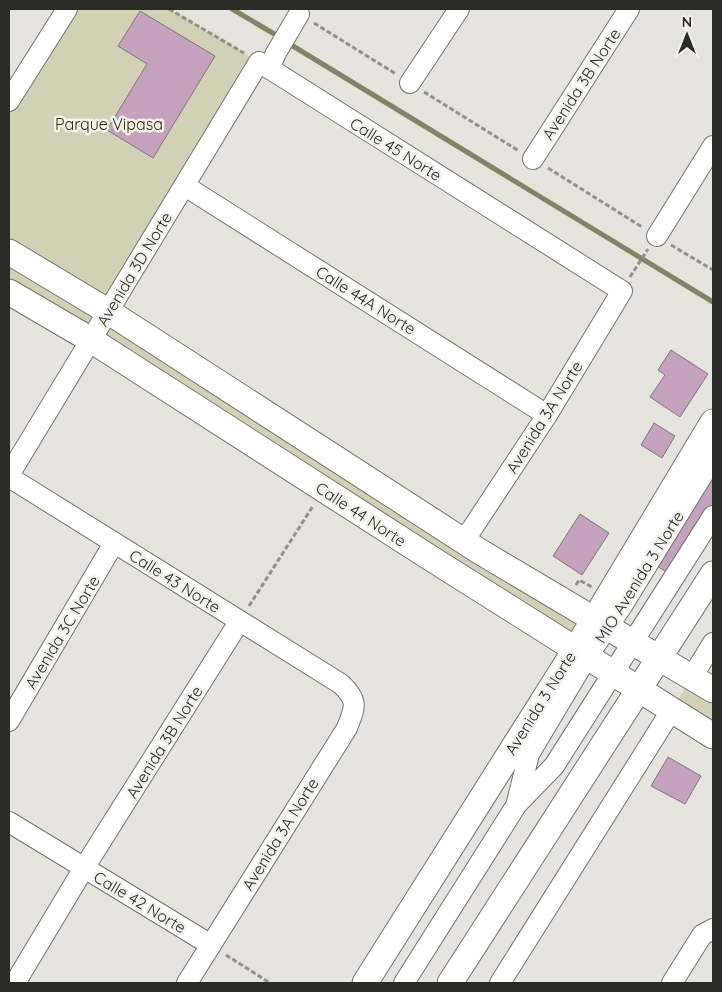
<svg xmlns="http://www.w3.org/2000/svg" width="722" height="992" font-family="Quicksand,sans-serif">
	<rect width="100%" height="100%" fill="#e5e4dc"/>
	<path fill="#d2d0b5" d="M67 9H169L259 62 109 312 594 620 575 648 9 292V101Z
		M692 677 713 690V736L671 711Z"/>
	<g fill="none" stroke-linecap="round" stroke-linejoin="round">
		<path stroke="#868265" stroke-width="5" d="M232 9 281 38
			M288 43 713 302"/>
	</g>
	<path fill="#c4a1bd" stroke="#7f797e" d="M140 11 215 56 153 158 107 130 147 64 118 46Z
		M671 350 708 374 680 417 650 397 665 375 658 370Z
		M654 423 675 436 662 458 641 445Z
		M713 477V507L671 575 657 566Z
		M580 514 609 533 582 575 553 556Z
		M668 757 701 776 685 804 651 786Z"/>
	<g fill="none" stroke-linecap="round" stroke-linejoin="round">
		<defs>
			<path id="minor" d="M269 68 276 53 299 14
				M410 83 459 9
				M9 101 67 9
				M533 159 629 9
				M185 186 547 415
				M657 236 713 146
				M9 475 259 62 622 291 547 415 464 541
				M9 477 341 684C359 701 355 707 347 728L187 983
				M692 677 713 643
				M9 721 114 543
				M517 802 529 754 587 657 622 606 713 458
				M9 822 211 945
				M15 983 84 868 239 622
				M404 983 517 804 554 766 713 516
				M500 983 671 711
				M672 983 702 935 713 929"/>
			<path id="major" d="M9 252 109 312 479 551 713 690
				M9 292 91 340 432 559 713 736
				M365 983 594 620 713 422
				M450 983 713 574"/>
		</defs>
		<use href="#minor" stroke="#75746d" stroke-width="22"/>
		<use href="#major" stroke="#75746d" stroke-width="27"/>
		<path stroke="#92918c" stroke-width="3" stroke-dasharray="5 2.5" stroke-linecap="butt" d="M169 9 244 53
			M314 23 396 74
			M424 92 519 151
			M548 168 642 227
			M671 245 713 270
			M630 277 648 249
			M576 585 579 580 592 587
			M249 606 313 506
			M226 955 270 983"/>
		<use href="#minor" stroke="#fff" stroke-width="20"/>
		<use href="#major" stroke="#fff" stroke-width="25"/>
	</g>
	<g text-anchor="middle" dominant-baseline="central" stroke-width="5" stroke-linejoin="round" paint-order="stroke">
		<g font-size="16" fill="#2a2a27" stroke="#f2f2ea">
			<text transform="translate(581 84) rotate(-57)">Avenida 3B Norte</text>
			<text transform="translate(396 149) rotate(32)">Calle 45 Norte</text>
			<text transform="translate(134 269) rotate(-59)">Avenida 3D Norte</text>
			<text transform="translate(366 300) rotate(32)">Calle 44A Norte</text>
			<text transform="translate(544 417) rotate(-58)">Avenida 3A Norte</text>
			<text transform="translate(361 514) rotate(33)">Calle 44 Norte</text>
			<text transform="translate(639 577) rotate(-58)">MIO Avenida 3 Norte</text>
			<text transform="translate(175 581) rotate(32)">Calle 43 Norte</text>
			<text transform="translate(62 632) rotate(-59)">Avenida 3C Norte</text>
			<text transform="translate(540 703) rotate(-58)">Avenida 3 Norte</text>
			<text transform="translate(164 742) rotate(-58)">Avenida 3B Norte</text>
			<text transform="translate(280 834) rotate(-58)">Avenida 3A Norte</text>
			<text transform="translate(140 902) rotate(31)">Calle 42 Norte</text>
		</g>
		<g font-size="16" fill="#2f2b08" stroke="#f2f2ea">
			<text x="109" y="124">Parque Vipasa</text>
		</g>
	</g>
	<rect width="722" height="992" fill="none" stroke="#2a2a27" stroke-width="20"/>
	<g transform="translate(687 35)" stroke="#f2f2ea" stroke-width="4" paint-order="stroke">
	<path d="M0-4L9 19L0 12L-9 19Z" fill="#2a2a27"/>
	<text y="-8" font-size="14" font-weight="bold" text-anchor="middle" fill="#2a2a27">N</text>
	</g>
</svg>
